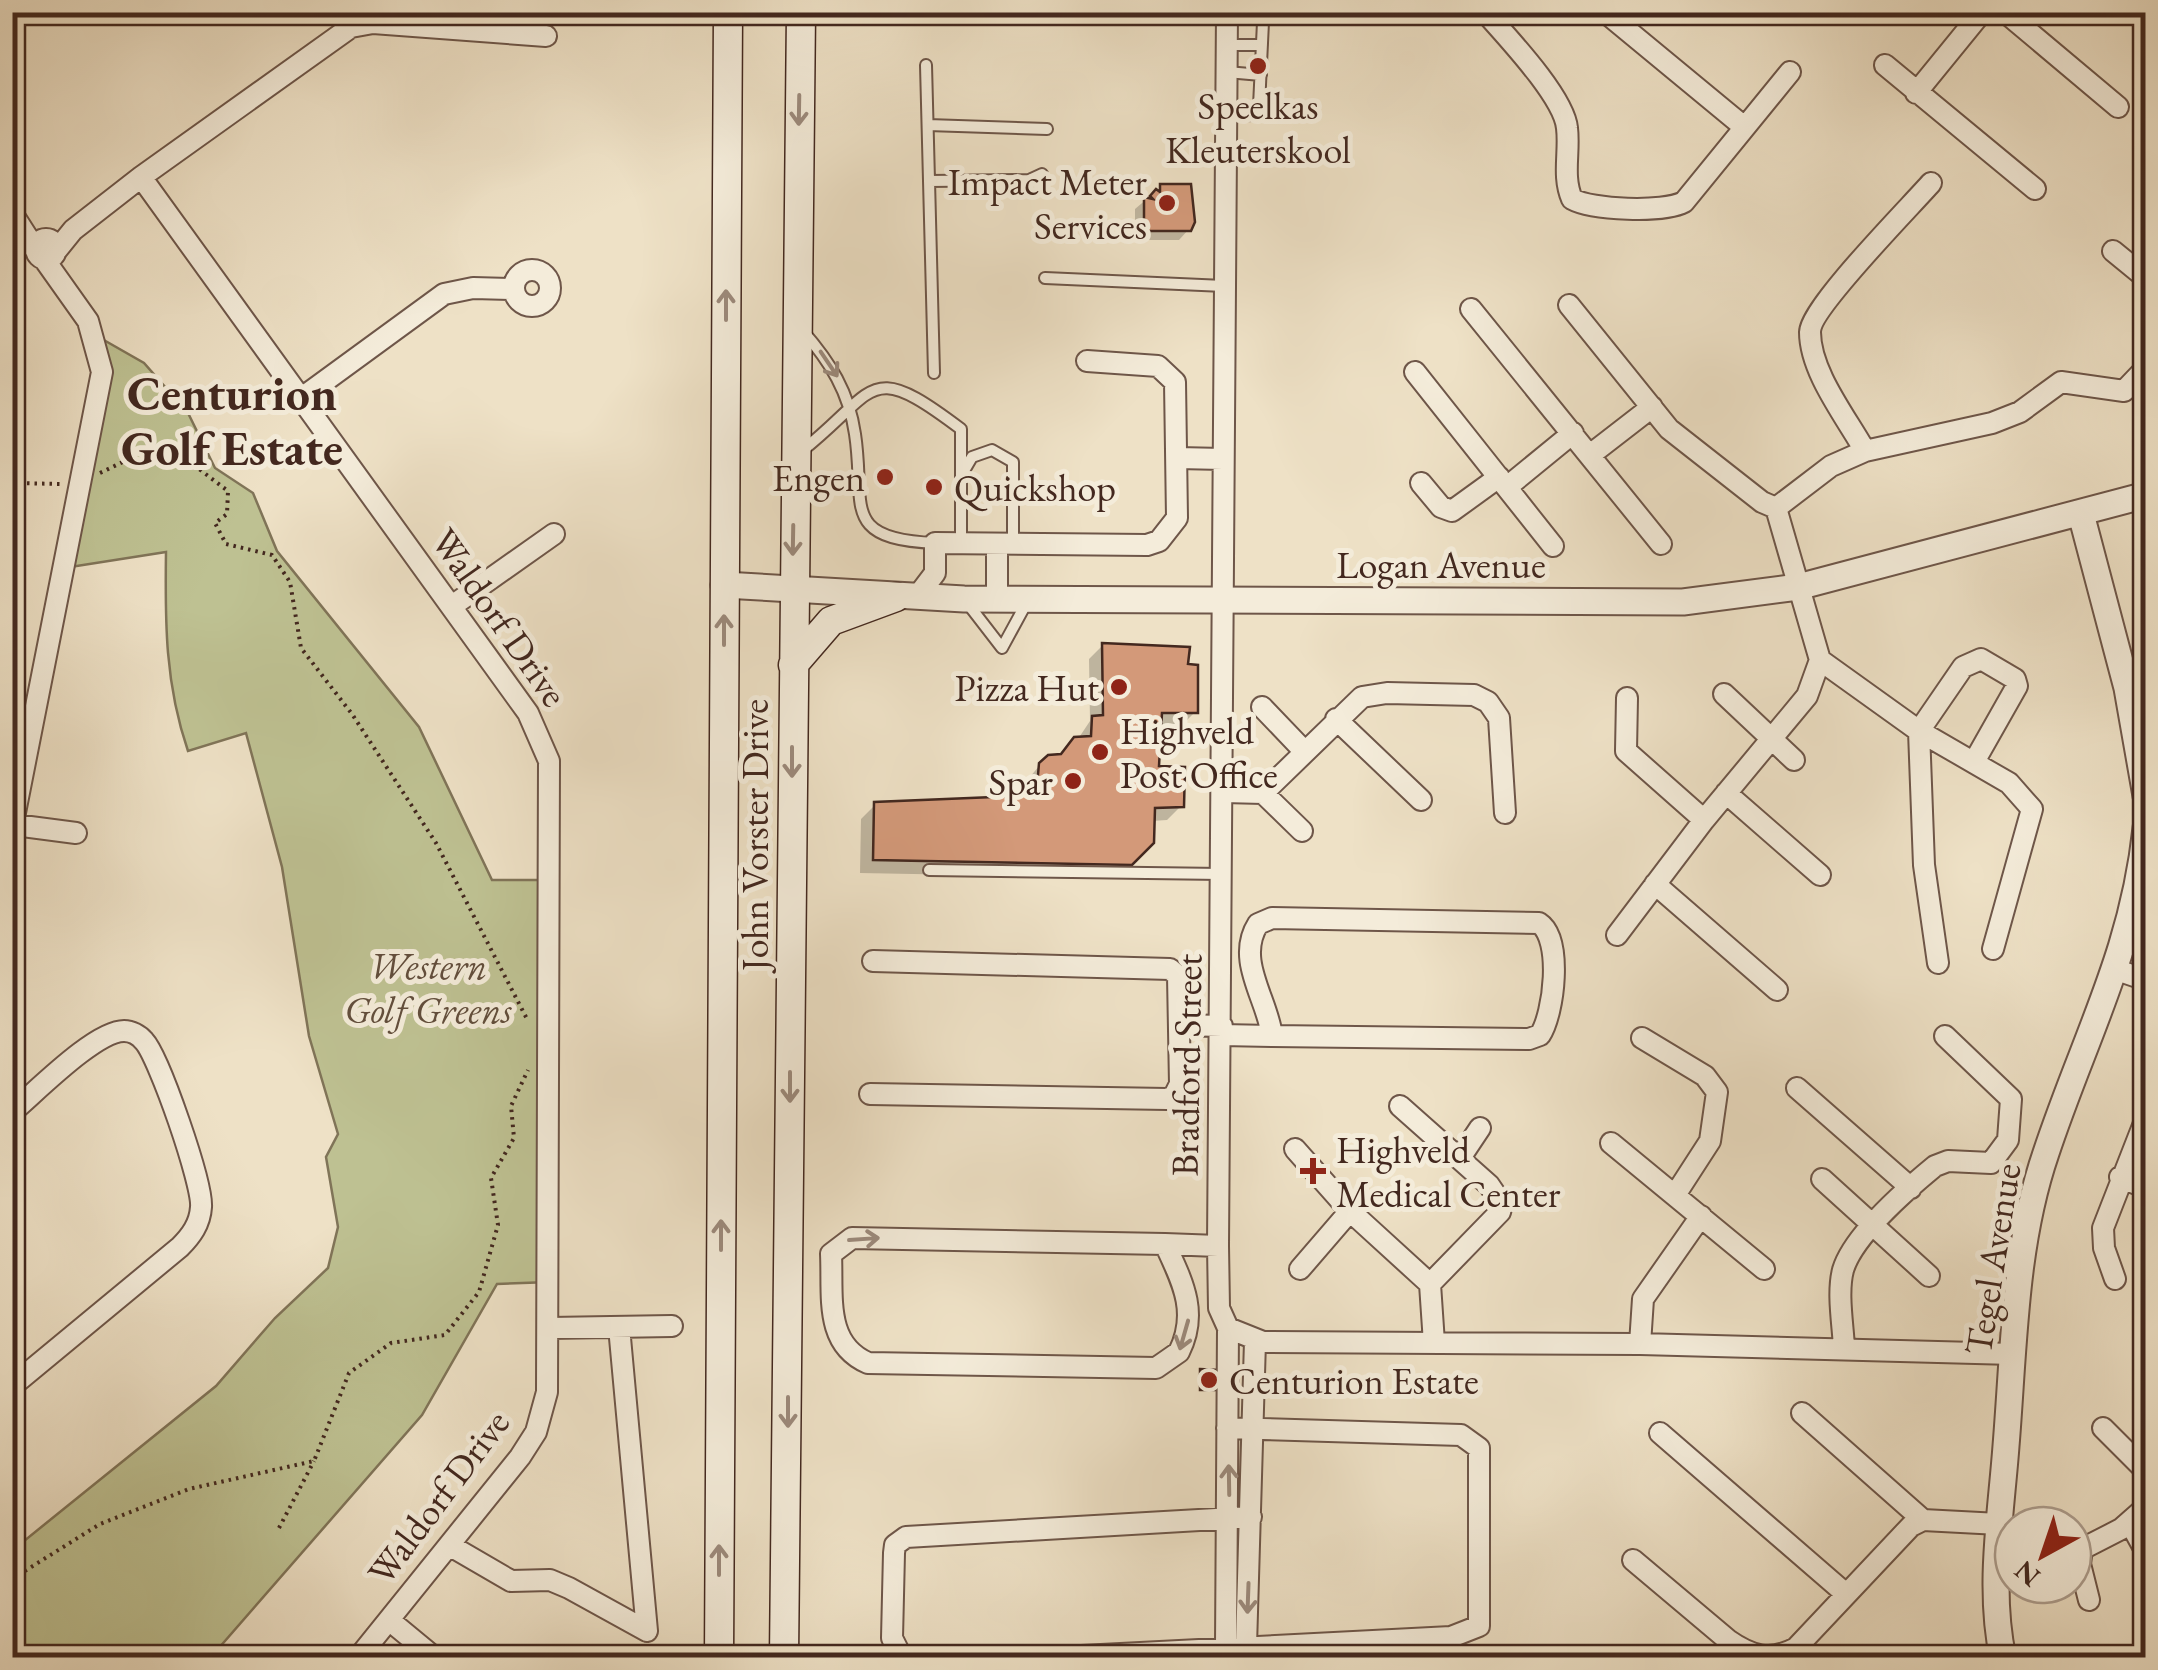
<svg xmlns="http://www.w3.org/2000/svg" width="2158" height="1670" font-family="'EB Garamond',serif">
	<rect width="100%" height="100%" fill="#eee1c6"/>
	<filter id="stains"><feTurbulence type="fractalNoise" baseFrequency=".002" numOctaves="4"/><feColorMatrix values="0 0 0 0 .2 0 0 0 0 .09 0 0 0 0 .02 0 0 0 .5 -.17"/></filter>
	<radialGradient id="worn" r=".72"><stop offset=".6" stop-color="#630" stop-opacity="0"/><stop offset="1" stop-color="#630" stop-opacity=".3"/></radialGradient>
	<path fill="#bec192" stroke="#807458" stroke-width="2.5" d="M95 335 144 363 188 413 215 468 253 493 277 551 419 727 492 880H551L550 1282 497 1284 422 1415 211 1657 13 1658V1558L24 1541 216 1386 275 1318 328 1268 338 1227 326 1157 338 1134 309 1036 282 867 246 733 188 751C165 684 165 622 166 552L64 568 102 373Z"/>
	<path fill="#0003" d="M1161 187 1189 229 1179 240H1135V209Z
		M1103 645 1186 666 1195 712 1181 726H1159L1157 769 1181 806 1167 820 1152 821 1151 842 1116 878 860 873 861 819 876 804 1011 799 1040 765 1059 757 1078 739 1090 721 1089 659Z"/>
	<path fill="#d39979" stroke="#43281f" stroke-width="2.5" d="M1160 184H1191L1195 222 1191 231H1144V197L1153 199 1150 196 1156 189 1160 192Z
		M1102 643 1190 647 1188 664 1198 665V713H1162L1159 766 1185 767 1184 807 1155 808 1154 843 1132 865 873 860 874 802 1020 796 1022 785 1032 784 1038 775 1039 763 1048 755 1061 754 1074 737 1091 736 1092 716 1103 715Z
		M1200 1369 1218 1370 1217 1390H1200Z"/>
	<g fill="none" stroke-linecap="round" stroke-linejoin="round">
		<defs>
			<path id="service" d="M1227 45H1262
				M926 65 934 373
				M1227 72 1261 75
				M1226 116 1253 115 1259 106 1263 22 1258 14 1246 12
				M928 125 1047 129
				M929 181 1029 180 1042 174
				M1045 278 1224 286
				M803 331C830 362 849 392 855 434 866 505 839 539 935 543
				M803 450C879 389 867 358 961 429V543
				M965 469 972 457 992 450 1013 462V544
				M968 604 1002 648 1027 602
				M929 870 1222 874"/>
			<path id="minor" d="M1227 12 1218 1246 1219 1308 1228 1328 1263 1342 1640 1344 2013 1354
				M1485 12C1507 37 1564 97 1567 128 1570 152 1562 176 1572 199 1592 210 1663 213 1684 202L1790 72
				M1605 12 1743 126
				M2005 12 2118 107
				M1885 65 2035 189
				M1916 93 1982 12
				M141 177 528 713 549 761 547 1392 536 1432 520 1457 358 1658
				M1931 183C1910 207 1810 308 1810 332 1810 372 1846 417 1865 451L1992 423 2020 412 2061 382 2124 391 2146 368
				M12 213 35 249
				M36 249a10 10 0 1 1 20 0a10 10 0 1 1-20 0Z
				M56 251 73 230 141 177 351 27 373 23 546 36
				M2113 251 2146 278
				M514 288a18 18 0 1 1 36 0a18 18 0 1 1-36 0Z
				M1569 305 1669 429 1762 502 1776 508
				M1471 309 1661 544
				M1415 372 1553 546
				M303 397 444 294 473 288 514 289
				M1590 455 1652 407
				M1178 458 1223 459
				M1421 483 1441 507 1452 511 1499 477
				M1507 487 1573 433
				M1776 508 1831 466 1865 451
				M997 544V598
				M916 598 935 573V543L1147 545 1159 541 1177 518 1175 382 1158 366 1087 361
				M452 606 554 534
				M1820 660 1919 731 2009 783 2032 809 1993 949
				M1724 694 1794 760
				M1627 698 1626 751 1704 820
				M1262 707 1305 752
				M1336 719 1421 800
				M1224 792 1263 793 1362 697 1387 693 1474 695 1488 702 1499 718 1505 813
				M1263 793 1302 831
				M1726 793 1820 875
				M15 825 76 833
				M12 828 102 372 88 321 44 259
				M1655 884 1777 990
				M1272 918 1539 923C1563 939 1554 1014 1540 1035L1529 1039 1272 1036C1268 1000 1235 960 1258 924Z
				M1617 935 1704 820 1807 696 1820 660 1776 508
				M1938 963 1924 865 1919 731 1963 667 1981 659 2015 679 2017 686 1974 762
				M2117 970 2146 980
				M1180 1025 1222 1026
				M1222 1035 1272 1036
				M1642 1038 1705 1076 1717 1092 1710 1141 1677 1192
				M1797 1088 1911 1188
				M870 1094 1167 1099 1174 1096 1180 1084 1178 976 1170 969 873 961
				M12 1112C35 1093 95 1031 124 1031 131 1031 139 1035 144 1041 159 1057 203 1184 201 1207 200 1224 191 1236 180 1247L12 1386
				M1611 1143 1764 1269
				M1295 1149 1350 1211 1430 1284 1500 1212 1502 1204 1489 1185 1400 1106
				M1460 1158 1480 1128
				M2120 1177 2146 1188
				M1822 1179 1929 1276
				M1165 1244C1182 1281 1199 1312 1179 1352L1156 1368 868 1363C824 1344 833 1296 831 1254L852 1238 1165 1244 1218 1246
				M1300 1269 1350 1211
				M2115 1279 2104 1248 2103 1228 2146 1118
				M1430 1284 1434 1343
				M619 1327 647 1631
				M550 1328 672 1326
				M1640 1344 1643 1299 1701 1216
				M1844 1348C1843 1325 1837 1293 1843 1270 1853 1236 1907 1189 1935 1166L1948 1161 1991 1163 2008 1140 2011 1099 1945 1036
				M1802 1413 1923 1520
				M2103 1428 2146 1471
				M1660 1433 1846 1594
				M2130 1523 2146 1552
				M449 1545 511 1581 550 1580 569 1588 647 1631
				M1633 1560 1728 1640C1751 1656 1770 1662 1796 1648L1911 1526 1923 1520 1999 1524
				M2089 1600 2080 1564 2082 1549 2121 1529 2146 1507
				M389 1620 435 1658
				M1246 1646 1255 1341
				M1226 1647 1228 1328
				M902 1658 892 1638 894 1553 895 1545 906 1537 1251 1517
				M1042 1658 1451 1637 1479 1626V1448L1461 1435 1227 1428"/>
			<path id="tertiary" d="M2081 514 2127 688 2146 796
				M724 585 964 599 1683 602 1798 587 2146 495
				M2003 1658C1988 1589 2001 1514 2006 1446 2014 1349 2014 1246 2046 1153 2084 1038 2133 952 2146 828"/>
			<path id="secondary" d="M793 665 831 621 896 597
				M719 1658 728 12
				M784 1658 801 12"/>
		</defs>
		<use href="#service" stroke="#6e5649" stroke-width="14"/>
		<use href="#minor" stroke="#6e5649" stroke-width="24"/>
		<use href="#tertiary" stroke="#6e5649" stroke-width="29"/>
		<use href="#secondary" stroke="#43281f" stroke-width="31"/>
		<path stroke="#43281f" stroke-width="4" stroke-dasharray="2.5 5" stroke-linecap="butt" d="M100 473 135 456 199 469 228 491 227 514 215 523 226 544 272 555 290 582 301 648 352 714 436 843 527 1019
			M12 483 63 484
			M279 1528 314 1461
			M12 1579 100 1524 189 1489 314 1461 349 1373 391 1343 445 1335 479 1292 498 1225 491 1178 514 1138 511 1106 528 1070"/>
		<use href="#service" stroke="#f4ecda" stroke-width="10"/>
		<use href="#minor" stroke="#f4ecda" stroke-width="20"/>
		<use href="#tertiary" stroke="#f4ecda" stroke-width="25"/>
		<use href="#secondary" stroke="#f4ecda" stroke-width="28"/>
	</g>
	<defs><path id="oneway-shaft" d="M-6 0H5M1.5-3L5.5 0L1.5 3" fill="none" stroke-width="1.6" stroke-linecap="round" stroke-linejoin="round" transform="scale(2.5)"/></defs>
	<g stroke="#9c8a7c">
		<use href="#oneway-shaft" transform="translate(799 110) rotate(91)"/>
		<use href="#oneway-shaft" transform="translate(726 305) rotate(-90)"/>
		<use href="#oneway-shaft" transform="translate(829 364) rotate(56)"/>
		<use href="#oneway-shaft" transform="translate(793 540) rotate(91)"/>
		<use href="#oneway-shaft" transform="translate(724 630) rotate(-90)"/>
		<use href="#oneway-shaft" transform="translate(792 762) rotate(90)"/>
		<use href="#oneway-shaft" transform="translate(790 1087) rotate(90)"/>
		<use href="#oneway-shaft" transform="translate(721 1235) rotate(-90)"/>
		<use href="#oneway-shaft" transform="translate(864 1239) rotate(-4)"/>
		<use href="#oneway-shaft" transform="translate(1184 1335) rotate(106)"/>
		<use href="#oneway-shaft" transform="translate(788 1412) rotate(90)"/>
		<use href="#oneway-shaft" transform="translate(1229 1480) rotate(-91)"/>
		<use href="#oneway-shaft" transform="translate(719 1560) rotate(-90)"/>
		<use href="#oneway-shaft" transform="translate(1248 1598) rotate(92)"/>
	</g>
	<g fill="#8f2418" stroke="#f4ecda" stroke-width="4">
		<circle cx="1258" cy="66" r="10"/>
		<circle cx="1167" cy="203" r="10"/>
		<circle cx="885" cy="477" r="10"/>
		<circle cx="934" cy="487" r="10"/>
		<circle cx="1119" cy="687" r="10"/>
		<circle cx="1100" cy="752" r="10"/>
		<circle cx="1073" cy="781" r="10"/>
		<path d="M1308 1156h10v10h10v10h-10v10h-10v-10h-10v-10h10z"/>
		<circle cx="1209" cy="1380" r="10"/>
	</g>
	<g text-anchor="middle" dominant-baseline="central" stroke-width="10" stroke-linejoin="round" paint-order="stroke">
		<g font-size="38" fill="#43281f" stroke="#f4ecda" text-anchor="end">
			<text x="1258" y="105" text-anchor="middle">Speelkas<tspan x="1258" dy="44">Kleuterskool</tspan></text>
			<text x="1147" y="181">Impact Meter<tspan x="1147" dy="44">Services</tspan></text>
			<text x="865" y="477">Engen</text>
			<text x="954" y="487" text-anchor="start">Quickshop</text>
			<text x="1099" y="687">Pizza Hut</text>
			<text x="1120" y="730" text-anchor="start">Highveld<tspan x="1120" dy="44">Post Office</tspan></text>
			<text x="1053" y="781">Spar</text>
			<text x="1336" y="1149" text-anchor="start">Highveld<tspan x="1336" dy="44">Medical Center</tspan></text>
			<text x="1229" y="1380" text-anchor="start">Centurion Estate</text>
		</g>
		<g font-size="38" fill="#43281f" stroke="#f4ecda">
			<text x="1441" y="564">Logan Avenue</text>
			<text transform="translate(500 617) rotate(55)">Waldorf Drive</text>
			<text transform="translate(754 835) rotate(-90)">John Vorster Drive</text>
			<text transform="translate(1186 1065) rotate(-89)">Bradford Street</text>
			<text transform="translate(1992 1259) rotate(-81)">Tegel Avenue</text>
			<text transform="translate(438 1497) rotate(-53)">Waldorf Drive</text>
		</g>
		<g font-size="38" font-style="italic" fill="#624e3c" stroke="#f4ecda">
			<text x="428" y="965">Western<tspan x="428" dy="44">Golf Greens</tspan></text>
		</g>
		<g font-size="48" font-weight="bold" fill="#43281f" stroke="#f4ecda">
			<text x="232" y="393">Centurion<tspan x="232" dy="55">Golf Estate</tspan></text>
		</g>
	</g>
	<rect width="2158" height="1670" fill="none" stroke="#eee1c6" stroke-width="50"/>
	<rect x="15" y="15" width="2128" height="1640" fill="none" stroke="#43281f" stroke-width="5"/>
	<rect x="25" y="25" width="2108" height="1620" fill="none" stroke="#43281f" stroke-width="2.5"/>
	<g transform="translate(2043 1555) rotate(220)"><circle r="48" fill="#f4ecda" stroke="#ad9e8f" stroke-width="2.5"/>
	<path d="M0-8L18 38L0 25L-18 38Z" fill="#8f2418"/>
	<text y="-15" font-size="28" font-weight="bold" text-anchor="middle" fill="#43281f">N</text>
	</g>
	<rect width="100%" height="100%" filter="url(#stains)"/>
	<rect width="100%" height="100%" fill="url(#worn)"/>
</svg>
